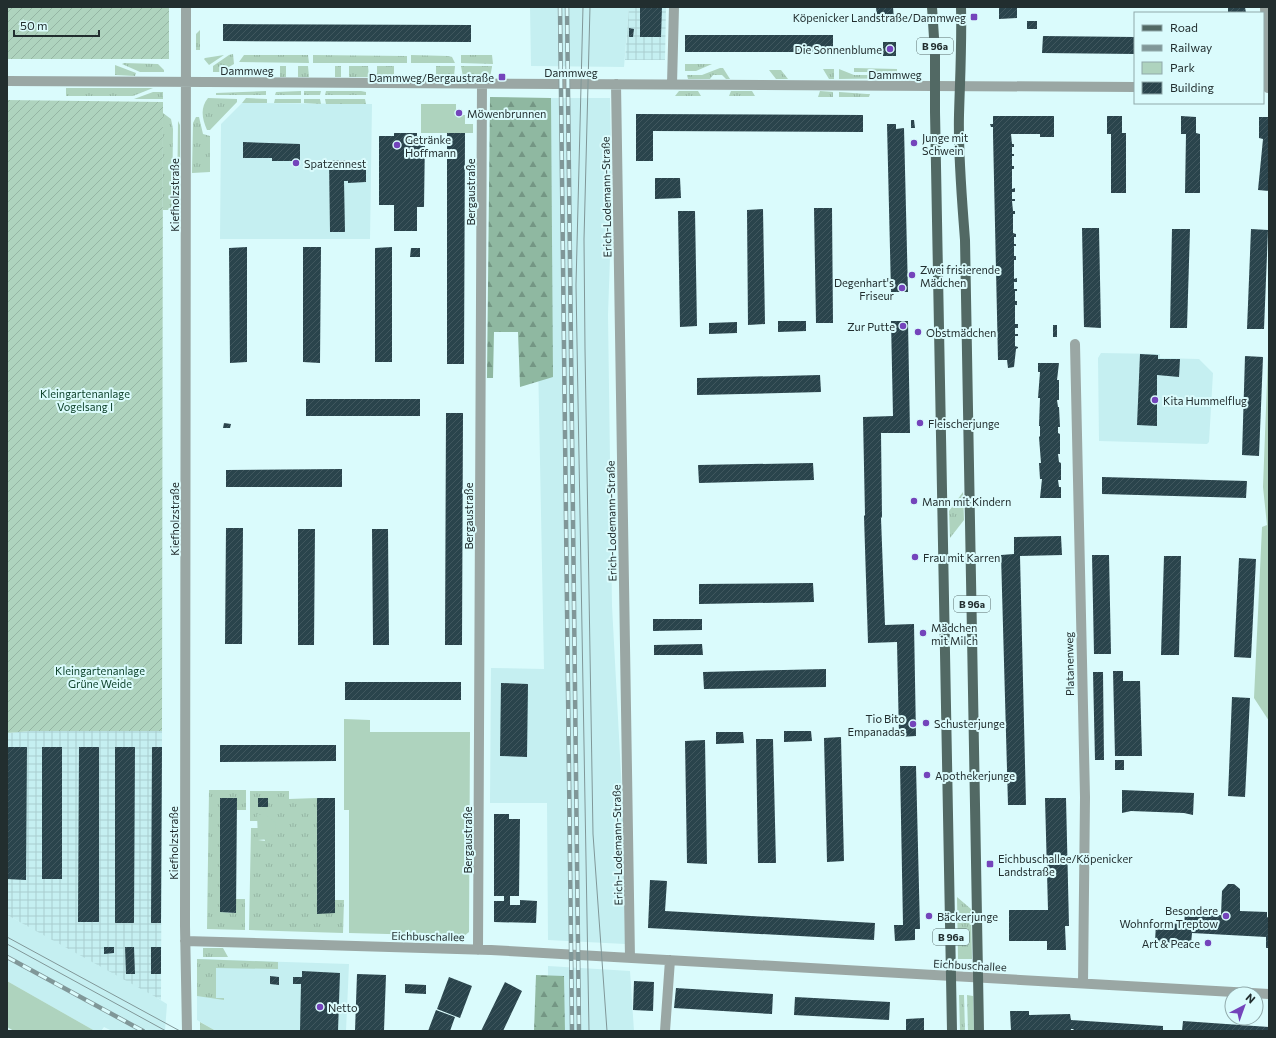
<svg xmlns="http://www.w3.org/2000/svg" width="1276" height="1038" font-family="Commissioner,sans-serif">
	<defs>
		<pattern id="industrial-grid" width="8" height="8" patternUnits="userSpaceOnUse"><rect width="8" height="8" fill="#c5eff1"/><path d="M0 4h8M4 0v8" fill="none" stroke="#a9cdcf"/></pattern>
		<pattern id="grass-tufts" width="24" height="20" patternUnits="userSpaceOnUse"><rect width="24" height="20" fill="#aed3be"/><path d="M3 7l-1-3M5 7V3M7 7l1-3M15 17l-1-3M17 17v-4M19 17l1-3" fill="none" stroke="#95b5a4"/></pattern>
		<pattern id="forest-firs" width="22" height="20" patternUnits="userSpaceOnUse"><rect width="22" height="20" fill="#8fb8a1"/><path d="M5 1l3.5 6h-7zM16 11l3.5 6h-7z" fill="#749684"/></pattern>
		<pattern id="garden-furrows" width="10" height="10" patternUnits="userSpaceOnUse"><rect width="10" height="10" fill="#aed3be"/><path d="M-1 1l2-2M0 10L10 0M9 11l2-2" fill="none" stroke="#95b5a4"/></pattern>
		<pattern id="building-hatch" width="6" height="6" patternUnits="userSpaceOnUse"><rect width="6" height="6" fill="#2a444c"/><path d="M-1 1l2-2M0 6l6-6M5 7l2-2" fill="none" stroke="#40575e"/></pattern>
	</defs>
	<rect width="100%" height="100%" fill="#dafbfc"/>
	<path fill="#c5eff1" d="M530 7H629L624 67 531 66Z
		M533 98H610L612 199 608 315 612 606 623 811 625 944 548 940 547 803H490L491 668 544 669Z
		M242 103 372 104 370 239H220L221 124Z
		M1101 353 1160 354V358L1199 359 1213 373 1209 442 1207 444 1099 441 1098 358Z
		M7 915 126 979 167 1004 165 1031H112L104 1027 101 1031H95L7 981Z
		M197 959 349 964 346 1031H216L197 1020Z
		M548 966 630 971 634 1031H548Z"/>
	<path fill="url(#industrial-grid)" d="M629 7H666L665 60H625Z
		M30 731H162L161 1000 7 915V733Z"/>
	<path fill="url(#grass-tufts)" fill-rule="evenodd" d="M200 30V50H196V34Z
		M233 54 234 64 220 72H213V66L229 55Z
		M224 55 209 65 204 59 205 58Z
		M244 55H308L309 63 239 62Z
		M313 55 407 56V63H313Z
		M411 55 448 56 452 57 455 63H411Z
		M461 55H492L493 64 461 63Z
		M124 63 158 64 164 70V72H140L122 64Z
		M685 64H712L696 71H685Z
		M115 65 136 73 135 76 115 75Z
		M280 66H286V77H280Z
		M298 66H308L309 77H298Z
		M335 66H341V77H335Z
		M349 66H368L369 77H349Z
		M377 66H394V77H377Z
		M436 66H455L454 77H436Z
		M461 66H492V67L490 77H463Z
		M720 68H723L730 79H726L722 75H713L710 79H688L687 75H702Z
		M854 68 897 69V72H854Z
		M823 69H834V79H829Z
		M839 69 854 75H908V78L839 79Z
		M769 70H781L788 79H776Z
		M66 88H153L133 96H66Z
		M266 91V95H216V93Z
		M301 91V95H275L276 92Z
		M304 91H321L320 95H304Z
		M326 91H361L366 92V95H325Z
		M679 91H698L701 96H675Z
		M731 91H752L755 96H729Z
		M820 91 833 92V97H818Z
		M153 92H163V99H134Z
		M839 92 867 94H870L869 97H839Z
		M208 98 237 99V102L210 130H207C202 118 200 108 208 98Z
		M246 98 267 99V103H242Z
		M275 99H301V103H274Z
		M304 99H320L321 104 304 103Z
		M325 99H365L366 104H326Z
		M163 113 171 119 173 129 172 210H163Z
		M196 117H199L203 134 210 136V172L192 173 193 123Z
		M178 121 180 125V209H177Z
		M465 124H473V133H465Z
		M963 492 964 520 950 538 949 511Z
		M209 790H246V810H237V798H220V912L236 913V899H245V930L207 929Z
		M250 791H289V799L317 798V913H335V900H344L343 933 249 930 251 828H258V840L265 841 258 814V821H250ZM258 798H268V807H258Z
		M957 897 971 909 972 959H958Z
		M203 948H223L228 957H203Z
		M197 959 278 962V969L216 968V998H224V1000L197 996Z
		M959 995H964L965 1031H960Z
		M967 995 973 996 974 1031H968Z
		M200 1022 216 1031H200Z"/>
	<path fill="url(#forest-firs)" d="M490 97 551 98 553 377 520 387 518 332H494L493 378H487Z
		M536 975 564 976 565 1031H534Z"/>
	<path fill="#aed3be" d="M421 104H456V115H465V133H421Z
		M1269 329V721L1254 698 1262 527 1267 525 1263 487Z
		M344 719 370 720V732H470L469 932 464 936 349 933V810H344Z
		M257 814 267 816 275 822 276 828 270 839 258 840Z
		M7 981 95 1031H14L7 1027Z"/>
	<path fill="url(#garden-furrows)" d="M7 7H169V59H7Z
		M7 100 163 102 162 731H30L7 733Z"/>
	<path fill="url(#building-hatch)" d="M640 7H662L661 37H640Z
		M876 7H893L894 19H877Z
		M999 7H1017V18L999 19Z
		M1228 7H1245L1246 13H1228Z
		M1027 21H1037V29H1027Z
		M223 24 471 25V42L223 41Z
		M629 28 634 29 633 37H629Z
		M685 35H833V52H685Z
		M1043 36 1135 37V54L1042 53Z
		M883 42H896V56H883Z
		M636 114 863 115V132L653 131V161H636Z
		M993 116H1054V137H1040V134H1011L1012 144H1014V147H1012V154H1014V156H1012V166H1014V169H1012V189L1015 188V192H1012V199H1015V201H1012L1013 211H1015V214H1013V233L1016 234V237H1014V244H1016V246H1014V256H1016V260H1014V279L1017 278V282H1014V289H1017V291H1015V301H1017V305H1015V324H1018V328H1015V334H1018V336H1015V346L1018 347V348L1016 349 1014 367 1008 368 1007 360H998L993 134V127H991L990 124H993Z
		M1107 116H1122V133H1126V193H1111V134H1107Z
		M1181 116 1196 117V133L1200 134V193H1185L1186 134H1181Z
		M1259 117H1269V191L1258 190 1263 139 1259 138Z
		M911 120H914L915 128H911Z
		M887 124H896V129L904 128 908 292H891Z
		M394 133H417V136H425L424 207H417V231H394V205H379V136H394Z
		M447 133H465L464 364H447Z
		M243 142 300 144V161H272V158H243Z
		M329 160H346V164H366V182L348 183V181H344L345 232H330Z
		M655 178H680L681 198 655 199Z
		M814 208H832L833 323H816Z
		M763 209 765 324 748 325 747 210Z
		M678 211H695L697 326 680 327Z
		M1082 228H1099L1101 328 1084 327Z
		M1172 229H1190L1187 328H1170Z
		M1251 229 1268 230 1264 329H1247Z
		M247 247V362L230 363 229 248Z
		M303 247H321L320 363 303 362Z
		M392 247V362H375V248Z
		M411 248H420V257H410Z
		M778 321H806V331L778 332Z
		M891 321H908L910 433H881L882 517 881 518 885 625 914 624 916 736 899 737 897 642 868 643 864 516 865 515 863 417 893 416Z
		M737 322V333L709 334V323Z
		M1053 325H1057V337H1053Z
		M1140 354 1158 355V359H1180L1179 377 1157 375V426L1137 425Z
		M1245 356 1263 357 1259 456 1242 455Z
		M1038 363H1059L1057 380H1059V400H1057L1058 407H1059L1060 427H1058V433L1060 434V454H1058L1059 462 1061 463V480H1058L1059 487H1061V498H1040L1042 479H1040L1039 463H1041L1039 437 1040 436V426H1039L1040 398H1038L1040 372H1038Z
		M820 375 821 392 697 395V378Z
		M306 399H420V416H306Z
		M446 413H463L462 645H445Z
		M224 423 231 424 230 428H223Z
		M813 463 814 480 699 483 698 465Z
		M342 469V487H226V470Z
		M1102 477 1247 481 1246 498 1102 494Z
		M226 528H243L242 644H225Z
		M298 529H315L314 645H298Z
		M372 529H388L389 645H373Z
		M1061 536 1062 555 1020 556 1026 805H1008L1001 555 1014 554V537Z
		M1092 555H1109L1111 654H1094Z
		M1164 556H1181L1179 655H1161Z
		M1239 558 1256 559 1251 658 1234 657Z
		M813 583 814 602 699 604V584Z
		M653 619H702V630L653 631Z
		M702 644 703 655H654V645Z
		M826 669V687L704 689 703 672Z
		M1113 671H1123V681H1140L1142 756H1115Z
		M1093 672H1103L1104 760H1095Z
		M345 682H461V700H345Z
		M501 683 528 684 527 757 500 756Z
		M1232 697 1250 698 1245 797 1228 796Z
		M784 731H811L812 741 784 742Z
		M716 732H743L744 743 716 744Z
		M841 737 844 861 827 862 824 738Z
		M756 739H773L776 863H758Z
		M705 740 707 864 687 863 685 741Z
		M220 745H336V761L220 762Z
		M7 747H27L26 880 7 879Z
		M42 747H62V879H42Z
		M79 747H99V922H78Z
		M115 747H135L134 923H115Z
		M152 747H162L161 923H151Z
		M1115 760H1124V770H1115Z
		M900 766H916L920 929H915V940L895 941 894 925H903Z
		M1122 790 1194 793 1193 815 1184 813 1131 811 1122 813Z
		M220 798H237L236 913 220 912Z
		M258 798H268V807H258Z
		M317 798H335V913L317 914Z
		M1045 798H1066L1069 926H1065L1066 950H1047V941H1009V910H1048Z
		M494 814H509V819H520L519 896H510V905H520V900L537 901 536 923 494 922V901H504V896H494Z
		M650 880 667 881 665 911 875 923 874 940 648 928Z
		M1228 884H1234L1240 889V911L1267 912V917L1269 918V948H1266V937L1192 933 1191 944 1155 942 1156 923 1184 924 1185 913 1221 915 1222 891Z
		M104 947H114V953L104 954Z
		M125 947H134L135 974H126Z
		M151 947H161V974H151Z
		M302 971 340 973 338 1031H300L301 984H293V977H302Z
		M357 974 386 975 384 1031H355Z
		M270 976 279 977V985L270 984Z
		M449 977 472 986 460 1018 437 1009Z
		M634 981 654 982 653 1011 633 1010Z
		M505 982 522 991 503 1031H481Z
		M405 984 426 985V994L405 993Z
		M676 988 773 994 772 1014 674 1008Z
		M795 997 890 1002 889 1020 794 1015Z
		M436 1010 455 1017 450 1031H428Z
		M1010 1011H1029V1015L1070 1014 1071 1020 1163 1026V1031H1075L1073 1029H1071V1031H1011Z
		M924 1018V1031H906V1019Z
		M1183 1021 1269 1027V1031H1182Z"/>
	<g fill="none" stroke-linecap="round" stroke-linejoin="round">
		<path stroke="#9aa7a4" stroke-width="10" d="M186 7 185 926 187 1031
			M1265 7 1268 88
			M7 81 1135 87
			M616 84 630 958
			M672 84 674 7
			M1075 344 1085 797 1083 983
			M185 941 491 950 1269 994
			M478 950 482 83
			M665 1031 670 960"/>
		<path stroke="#526964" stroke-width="10" d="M932 7 935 53V112L952 1031
			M961 7C962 43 960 79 959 115 958 156 962 199 965 240L979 1031"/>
		<path stroke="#809798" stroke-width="1" d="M583 7 576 285 589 1031
			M590 7 584 239 585 349 593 834 607 1031
			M7 937 180 1031
			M7 944 166 1031"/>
		<defs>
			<path id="rail" d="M560 7 572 1031
				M567 7 579 1031
				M7 957 143 1031"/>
		</defs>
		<use href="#rail" stroke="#809798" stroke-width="4.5"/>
		<use href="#rail" stroke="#dafbfc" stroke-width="3" stroke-dasharray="9" stroke-linecap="butt"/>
	</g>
	<g fill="#7444bb" stroke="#dafbfc" stroke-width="1.5">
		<rect x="970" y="13" width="8" height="8" rx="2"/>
		<circle cx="890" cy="49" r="4"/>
		<rect x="498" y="73" width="8" height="8" rx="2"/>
		<circle cx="459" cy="113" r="4"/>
		<circle cx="914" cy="143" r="4"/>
		<circle cx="397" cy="145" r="4"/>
		<circle cx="296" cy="163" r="4"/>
		<circle cx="912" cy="275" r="4"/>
		<circle cx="902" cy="288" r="4"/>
		<circle cx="903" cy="326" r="4"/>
		<circle cx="918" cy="332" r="4"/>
		<circle cx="1155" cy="400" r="4"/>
		<circle cx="920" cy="423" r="4"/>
		<circle cx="914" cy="501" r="4"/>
		<circle cx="915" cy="557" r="4"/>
		<circle cx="923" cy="633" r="4"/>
		<circle cx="926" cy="723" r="4"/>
		<circle cx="913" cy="724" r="4"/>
		<circle cx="927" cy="775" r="4"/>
		<rect x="986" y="860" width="8" height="8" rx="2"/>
		<circle cx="929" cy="916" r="4"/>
		<circle cx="1226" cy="916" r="4"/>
		<circle cx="1208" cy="943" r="4"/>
		<circle cx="320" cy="1007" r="4"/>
	</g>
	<g text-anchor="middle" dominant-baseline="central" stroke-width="4" stroke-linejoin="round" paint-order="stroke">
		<g fill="#dafbfc" stroke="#596c6c" stroke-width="1">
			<rect x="917" y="38" width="36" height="16" rx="3"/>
			<rect x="954" y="596" width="36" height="16" rx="3"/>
			<rect x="933" y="929" width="36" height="16" rx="3"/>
		</g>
		<g font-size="10" font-weight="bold" fill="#222e2f">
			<text x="935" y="46">B 96a</text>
			<text x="972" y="604">B 96a</text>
			<text x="951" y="937">B 96a</text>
		</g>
		<g font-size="11" fill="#222e2f" stroke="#dafbfc" text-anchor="start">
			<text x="966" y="17" text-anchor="end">Köpenicker Landstraße/Dammweg</text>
			<text x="882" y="49" text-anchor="end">Die Sonnenblume</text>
			<text x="494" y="77" text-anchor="end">Dammweg/Bergaustraße</text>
			<text x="467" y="113">Möwenbrunnen</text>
			<text x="922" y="137">Junge mit<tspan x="922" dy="13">Schwein</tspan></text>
			<text x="405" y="139">Getränke<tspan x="405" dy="13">Hoffmann</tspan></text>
			<text x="304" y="163">Spatzennest</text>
			<text x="920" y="269">Zwei frisierende<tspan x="920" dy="13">Mädchen</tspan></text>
			<text x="894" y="282" text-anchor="end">Degenhart's<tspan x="894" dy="13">Friseur</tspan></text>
			<text x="895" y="326" text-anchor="end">Zur Putte</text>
			<text x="926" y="332">Obstmädchen</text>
			<text x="1163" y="400">Kita Hummelflug</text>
			<text x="928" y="423">Fleischerjunge</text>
			<text x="922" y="501">Mann mit Kindern</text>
			<text x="923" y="557">Frau mit Karren</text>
			<text x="931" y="627">Mädchen<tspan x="931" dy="13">mit Milch</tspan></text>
			<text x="905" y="718" text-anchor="end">Tio Bito<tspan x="905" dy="13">Empanadas</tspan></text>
			<text x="934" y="723">Schusterjunge</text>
			<text x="935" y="775">Apothekerjunge</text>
			<text x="998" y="858">Eichbuschallee/Köpenicker<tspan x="998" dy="13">Landstraße</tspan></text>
			<text x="1218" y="910" text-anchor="end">Besondere<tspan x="1218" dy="13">Wohnform Treptow</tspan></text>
			<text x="937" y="916">Bäckerjunge</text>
			<text x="1200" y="943" text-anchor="end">Art &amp; Peace</text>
			<text x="328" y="1007">Netto</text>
		</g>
		<g font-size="11" fill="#222e2f" stroke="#dafbfc">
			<text x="247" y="70">Dammweg</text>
			<text x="571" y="72">Dammweg</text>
			<text x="895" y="74">Dammweg</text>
			<text transform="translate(470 192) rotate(-90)">Bergaustraße</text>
			<text transform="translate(174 195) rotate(-90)">Kiefholzstraße</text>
			<text transform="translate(606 197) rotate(-91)">Erich-Lodemann-Straße</text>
			<text transform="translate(468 516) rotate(-90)">Bergaustraße</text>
			<text transform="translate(174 519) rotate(-90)">Kiefholzstraße</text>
			<text transform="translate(611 521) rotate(-91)">Erich-Lodemann-Straße</text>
			<text transform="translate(1069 664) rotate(-91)">Platanenweg</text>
			<text transform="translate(467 840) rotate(-90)">Bergaustraße</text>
			<text transform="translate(173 843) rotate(-90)">Kiefholzstraße</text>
			<text transform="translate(617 845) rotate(-91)">Erich-Lodemann-Straße</text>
			<text transform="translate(428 936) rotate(1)">Eichbuschallee</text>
			<text transform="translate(970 965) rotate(3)">Eichbuschallee</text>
		</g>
		<g font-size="11" fill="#10442d" stroke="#dafbfc">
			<text x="85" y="393">Kleingartenanlage<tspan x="85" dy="13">Vogelsang I</tspan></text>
			<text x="100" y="670">Kleingartenanlage<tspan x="100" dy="13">Grüne Weide</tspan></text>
		</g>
	</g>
	<rect width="1276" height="1038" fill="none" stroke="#222e2f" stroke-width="16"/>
	<rect x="1134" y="12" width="130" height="92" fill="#dafbfc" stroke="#90a9aa"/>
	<rect x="1142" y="25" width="20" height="6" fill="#526964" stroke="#90a9aa"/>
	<text x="1170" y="32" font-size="12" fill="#222e2f">Road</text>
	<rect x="1142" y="45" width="20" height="6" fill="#809798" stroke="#90a9aa"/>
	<text x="1170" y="52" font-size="12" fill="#222e2f">Railway</text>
	<rect x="1142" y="62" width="20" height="12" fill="#aed3be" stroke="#90a9aa"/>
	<text x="1170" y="72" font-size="12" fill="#222e2f">Park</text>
	<rect x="1142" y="82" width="20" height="12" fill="url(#building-hatch)" stroke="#90a9aa"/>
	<text x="1170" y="92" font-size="12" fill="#222e2f">Building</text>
	<g transform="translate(1244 1006) rotate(41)"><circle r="19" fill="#dafbfc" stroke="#90a9aa"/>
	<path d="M0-3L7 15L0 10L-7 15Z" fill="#7444bb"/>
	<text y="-6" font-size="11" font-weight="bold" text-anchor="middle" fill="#222e2f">N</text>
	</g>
	<path d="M14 30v6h85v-6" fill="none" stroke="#222e2f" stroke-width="2"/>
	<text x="20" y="30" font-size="12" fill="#222e2f" stroke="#dafbfc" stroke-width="3" paint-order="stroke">50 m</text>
</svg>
